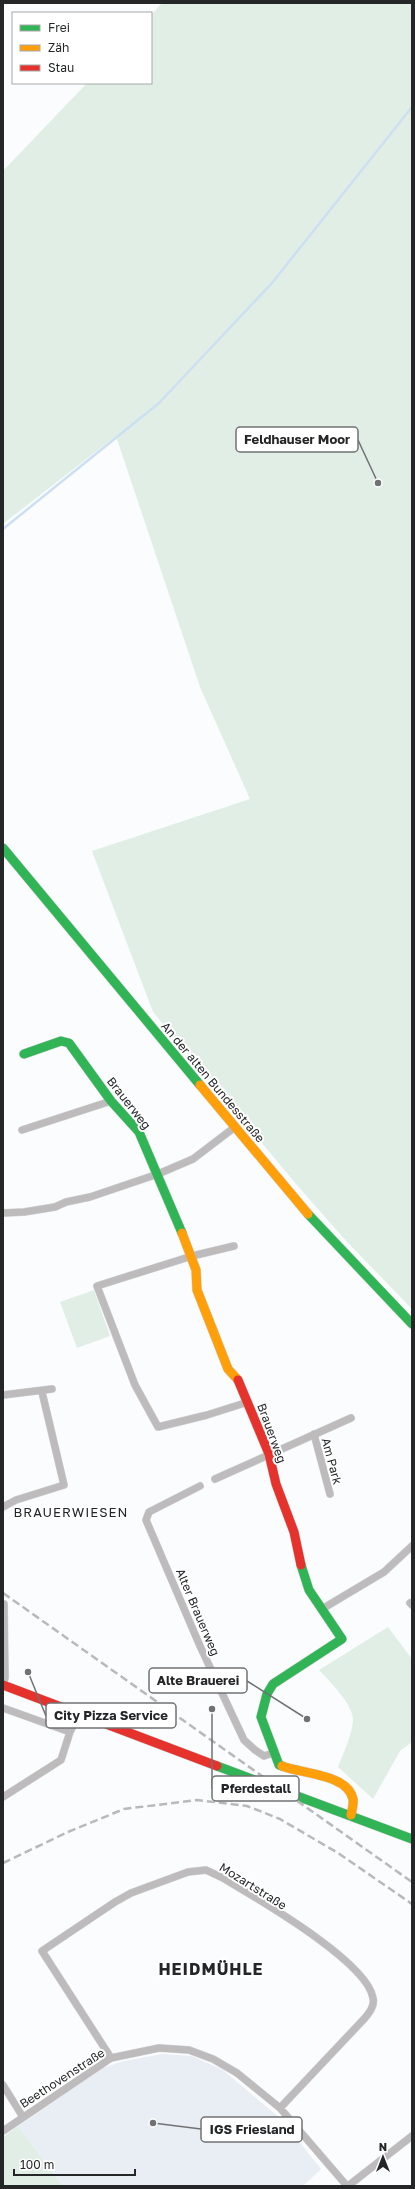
<svg xmlns="http://www.w3.org/2000/svg" width="415" height="2189" font-family="'Golos Text',sans-serif">
	<rect width="100%" height="100%" fill="#fafcfe"/>
	<path fill="#e9eef4" d="M162 2054 192 2056 223 2070 281 2119 321 2169 303 2186H63L18 2126 103 2068 124 2061Z"/>
	<path fill="#e1eee6" d="M162 3H412V1309L348 1243 296 1184 153 1012 92 851 250 799 200 687 116 436 3 524V171L87 83H151V15Z
		M94 1290 110 1336 77 1348 60 1302Z
		M388 1627 412 1659V1742L400 1751 373 1799 338 1767C343 1754 353 1733 353 1719 352 1703 329 1681 319 1670Z
		M18 2126 63 2186H3V2137Z"/>
	<g fill="none" stroke-linecap="round" stroke-linejoin="round">
		<path stroke="#cce0f1" stroke-width="2.5" d="M3 529 159 403 272 283 412 107"/>
		<defs>
			<path id="street" d="M22 1130 111 1101
				M3 1213 24 1212 55 1207 66 1202 90 1197 158 1174 193 1159 235 1127
				M234 1246 192 1256 97 1286 135 1385 158 1427 207 1415 248 1402
				M3 1395 52 1389
				M314 1434 330 1494
				M215 1479 351 1418
				M200 1486 149 1512 146 1520 200 1646 244 1740 255 1750 264 1756 273 1753
				M3 1507 16 1500 64 1485 42 1392
				M410 1603 412 1605
				M322 1609 384 1572 412 1546
				M3 1685 5 1678 4 1604
				M3 1708 70 1732
				M3 1797 61 1760 70 1732 79 1714
				M111 2058 42 1951 115 1902 131 1893 188 1872 206 1870 223 1878C256 1898 367 1961 373 1998 375 2006 369 2013 364 2019L280 2108
				M3 2085 23 2117
				M3 2131 111 2058 159 2048 189 2050 213 2059 237 2073 280 2108 347 2186
				M348 2186 412 2136"/>
			<path id="fast" d="M3 848 200 1085
				M24 1054 61 1041 69 1043 111 1101 139 1132 182 1233
				M308 1214 412 1324
				M217 1766 412 1839
				M282 1766 279 1765 261 1717 267 1694 273 1684 342 1639 309 1590 301 1565"/>
			<path id="slow" d="M200 1085 308 1214
				M182 1233 196 1270 197 1290 228 1369 238 1380
				M282 1766C302 1774 348 1774 353 1799 354 1804 352 1810 351 1815"/>
			<path id="jam" d="M238 1380 269 1454 276 1484 294 1532 301 1565
				M3 1685 217 1766"/>
		</defs>
		<use href="#street" stroke="#d4d5d7" stroke-width="8"/>
		<use href="#fast" stroke="#d4d5d7" stroke-width="10"/>
		<use href="#slow" stroke="#d4d5d7" stroke-width="10"/>
		<use href="#jam" stroke="#d4d5d7" stroke-width="10"/>
		<use href="#street" stroke="#bebbbd" stroke-width="7"/>
		<use href="#fast" stroke="#30b455" stroke-width="9"/>
		<use href="#slow" stroke="#ff9f0a" stroke-width="9"/>
		<use href="#jam" stroke="#e5322d" stroke-width="9"/>
		<path stroke="#b9b8ba" stroke-width="2.5" stroke-dasharray="8 4" stroke-linecap="butt" d="M3 1593 412 1882
			M3 1863 68 1832 124 1809 197 1800 247 1806 280 1819 338 1853 412 1904"/>
	</g>
	<g text-anchor="middle" dominant-baseline="central" stroke-width="4" stroke-linejoin="round" paint-order="stroke">
		<g font-size="12" fill="#252628" stroke="#fff">
			<text transform="translate(213 1082) rotate(50)">An der alten Bundesstraße</text>
			<text transform="translate(129 1103) rotate(52)">Brauerweg</text>
			<text transform="translate(272 1433) rotate(70)">Brauerweg</text>
			<text transform="translate(332 1461) rotate(75)">Am Park</text>
			<text transform="translate(198 1612) rotate(67)">Alter Brauerweg</text>
			<text transform="translate(253 1886) rotate(32)">Mozartstraße</text>
			<text transform="translate(62 2078) rotate(-33)">Beethovenstraße</text>
		</g>
		<g font-size="13" letter-spacing="1" fill="#252628" stroke="#fff">
			<text x="71" y="1512">BRAUERWIESEN</text>
		</g>
		<g font-size="16" font-weight="bold" letter-spacing="1" fill="#252628" stroke="#fff">
			<text x="211" y="1969">HEIDMÜHLE</text>
		</g>
	</g>
	<path fill="none" stroke="#707173" stroke-width="1.5" d="M378 483L358 440M307 1719L247 1681M28 1672L46 1716M212 1709L212 1789M153 2123L201 2129"/>
	<g fill="#707173" stroke="#fff" stroke-width="1.5">
		<circle cx="378" cy="483" r="4"/>
		<circle cx="307" cy="1719" r="4"/>
		<circle cx="28" cy="1672" r="4"/>
		<circle cx="212" cy="1709" r="4"/>
		<circle cx="153" cy="2123" r="4"/>
	</g>
	<g fill="#fff" stroke="#707173" stroke-width="1.5">
		<rect x="236" y="427" width="122" height="25" rx="4"/>
		<rect x="149" y="1668" width="98" height="25" rx="4"/>
		<rect x="46" y="1703" width="130" height="25" rx="4"/>
		<rect x="212" y="1776" width="87" height="25" rx="4"/>
		<rect x="201" y="2117" width="101" height="25" rx="4"/>
	</g>
	<g font-size="13" text-anchor="middle" font-weight="bold" fill="#252628">
		<text x="297" y="444">Feldhauser Moor</text>
		<text x="198" y="1685">Alte Brauerei</text>
		<text x="111" y="1720">City Pizza Service</text>
		<text x="256" y="1793">Pferdestall</text>
		<text x="252" y="2134">IGS Friesland</text>
	</g>
	<rect width="415" height="2189" fill="none" stroke="#252628" stroke-width="8"/>
	<rect x="12" y="12" width="140" height="72" fill="#ffffff" stroke="#a8a8a9"/>
	<rect x="20" y="25" width="20" height="6" fill="#30b455" stroke="#a8a8a9"/>
	<text x="48" y="32" font-size="12" fill="#252628">Frei</text>
	<rect x="20" y="45" width="20" height="6" fill="#ff9f0a" stroke="#a8a8a9"/>
	<text x="48" y="52" font-size="12" fill="#252628">Zäh</text>
	<rect x="20" y="65" width="20" height="6" fill="#e5322d" stroke="#a8a8a9"/>
	<text x="48" y="72" font-size="12" fill="#252628">Stau</text>
	<g transform="translate(383 2157)" stroke="#ffffff" stroke-width="3" paint-order="stroke">
	<path d="M0-3L7 15L0 10L-7 15Z" fill="#252628"/>
	<text y="-6" font-size="11" font-weight="bold" text-anchor="middle" fill="#252628">N</text>
	</g>
	<path d="M14 2169v6h121v-6" fill="none" stroke="#252628" stroke-width="2"/>
	<text x="20" y="2169" font-size="12" fill="#252628" stroke="#ffffff" stroke-width="3" paint-order="stroke">100 m</text>
</svg>
